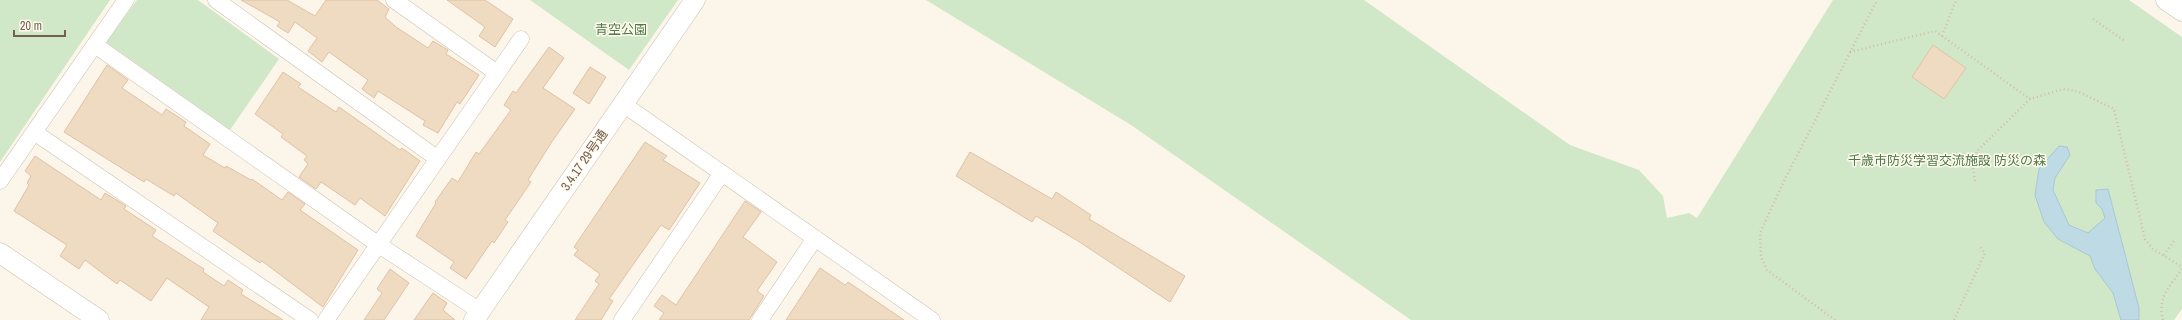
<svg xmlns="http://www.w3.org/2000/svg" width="2182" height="320" font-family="'Archivo Narrow','Noto Sans JP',sans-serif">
	<rect width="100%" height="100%" fill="#fbf6e9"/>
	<path fill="#d1e8c8" d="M0 0H110L0 162Z
		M137 0H198L279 59 230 130 106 42Z
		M530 0H678L629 70Z
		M926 0H1364L1570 145 1639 170 1663 196 1667 218 1689 213 1697 218 1833 0H2129L2182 37V309L2174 320H1411L1131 125Z"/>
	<path fill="#bedae4" stroke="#a5c8d5" d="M2059 146 2067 147 2070 155 2055 178 2053 190 2069 225 2088 233 2105 218 2102 209 2096 203V190L2108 189 2139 308V320H2121L2113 293 2095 269 2090 256 2058 239 2044 222 2035 195 2039 169Z"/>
	<path fill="#efdac2" stroke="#e0c2a4" d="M241 0H287L315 16 326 0H377L389 9 385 17 396 27 428 48 433 41 448 50 446 54 479 75 460 104 457 102 438 133 423 125 425 121 378 91 374 98 362 89 368 80 329 52 322 62 308 51 317 38 295 22 288 33 277 26 280 22Z
		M447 0H485L513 19 495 47 479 36 485 27Z
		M1933 45 1966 68 1944 99 1912 77Z
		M549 47 564 58 543 88 575 109 551 143 528 180 531 182 505 220 508 222 494 243 492 241 466 279 450 268 454 262 416 236 436 203 435 202 452 178 458 182 476 152 479 154 511 110 504 105 513 91 516 93Z
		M107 65 128 80 122 88 162 115 166 109 186 122 184 126 210 144 203 155 225 168 226 166 251 180 252 179 282 200 288 192 305 204 300 210 358 250 323 307 262 261 260 263 213 231 218 223 176 193 174 196 146 179 144 182 64 132Z
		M590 67 606 77 589 104 573 93Z
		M283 72 301 84 298 87 336 112 339 107 400 150 402 148 420 161 385 216 360 198 355 205 321 182 316 189 299 177 308 164 304 160 307 156 281 137 283 134 255 114Z
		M645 142 667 156 663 160 700 183 669 230 661 225 609 299 613 301 601 320H575L599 284 595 281 600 274 574 255 578 250 574 247Z
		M970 152 1052 199 1056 192 1091 215 1089 219 1185 276 1170 302 1078 241 1036 216 1032 222 956 176Z
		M35 156 101 200 105 193 126 206 124 209 156 230 152 236 204 269 203 272 224 286 228 280 243 290 241 294 283 320H201L209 307 167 278 151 301 120 280 117 284 85 260 79 269 60 256 67 245 14 211 29 185 27 183 31 176 25 171Z
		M745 201 761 212 743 237 777 262 757 291 764 296 749 320H659L664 313 654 306 662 295 676 305Z
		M820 268 845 285 848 282 904 320H786Z
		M390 269 409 283 384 320H364L382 293 377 289Z
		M433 293 447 303 443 310 455 320H414Z"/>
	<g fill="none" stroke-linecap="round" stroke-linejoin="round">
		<defs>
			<path id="minor" d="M216 0 438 159
				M394 0 497 73
				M95 45 379 245 480 311
				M623 104 932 320
				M34 132 310 320
				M0 181 126 0
				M326 320 521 39
				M622 320 722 173
				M760 320 815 238"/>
			<path id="tertiary" d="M2166 0 2182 11
				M0 253 99 320
				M474 320 695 0"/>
		</defs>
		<use href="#minor" stroke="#cdbfaf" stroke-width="17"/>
		<use href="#tertiary" stroke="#cdbfaf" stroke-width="21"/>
		<path stroke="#d4bda5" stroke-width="2.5" stroke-dasharray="1 3" stroke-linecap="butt" d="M2093 19 2125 41
			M1942 36 1956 0
			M1850 52 1935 31 2030 99
			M1975 181 1973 168 1977 151 2030 99 2063 89 2070 90 2079 92 2114 109 2145 239 2153 249 2182 267
			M2164 255 2174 241
			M1835 320 1767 270 1761 257 1760 233 1783 183 1877 0
			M1954 320 1985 253 1979 245
			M2163 320C2157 298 2170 286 2182 269"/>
		<use href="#minor" stroke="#fff" stroke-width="16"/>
		<use href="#tertiary" stroke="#fff" stroke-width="20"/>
	</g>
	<g text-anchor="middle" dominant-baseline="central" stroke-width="3" stroke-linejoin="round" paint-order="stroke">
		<g font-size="13" fill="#4f7947" stroke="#fefaef">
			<text x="621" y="29">青空公園</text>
			<text x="1947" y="160">千歳市防災学習交流施設 防災の森</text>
		</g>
		<g font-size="13" fill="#74604e" stroke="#fefaef">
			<text transform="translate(584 160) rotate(-55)">3.4.17 29号通</text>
		</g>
	</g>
	<path d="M14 30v6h51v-6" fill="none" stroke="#74604e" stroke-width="2"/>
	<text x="20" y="30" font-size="12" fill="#74604e" stroke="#fefaef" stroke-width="3" paint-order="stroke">20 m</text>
</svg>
